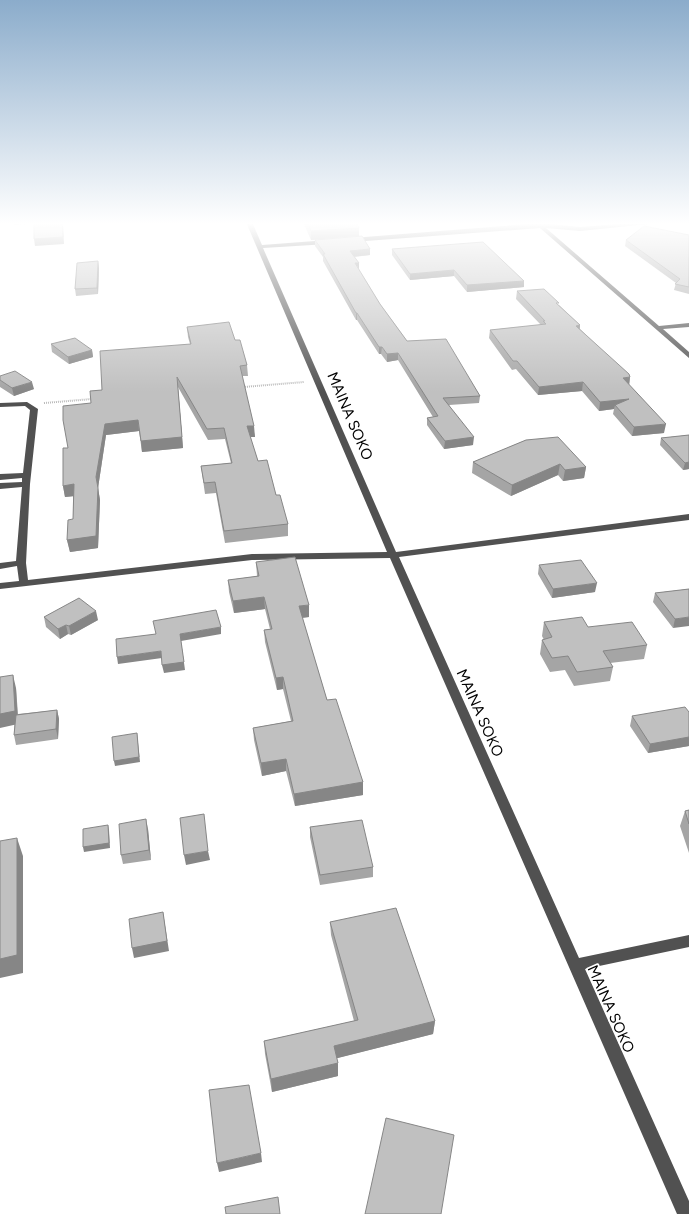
<svg xmlns="http://www.w3.org/2000/svg" width="689" height="1214" font-family="Figtree,sans-serif">
	<rect width="100%" height="100%" fill="#fff"/>
	<g fill="none" stroke-linecap="round" stroke-linejoin="round">
		<path stroke="#737373" stroke-width="2" stroke-dasharray="0.5 1.5" stroke-linecap="butt" d="M243 387 304 382
			M44 403 92 399"/>
		<path fill="#515151" fill-rule="evenodd" d="M246 222H252L262 245 328 240 331 242 328 244 263 248 396 552 689 514V520L399 557 579 958 689 935V947L585 969 689 1201V1214H677L390 558 252 560 0 589V583L19 581 17 566 0 569V563L16 561 22 487 0 489V483L22 482V478L0 480V474L23 473 30 410 25 406 0 407V403L27 402 38 409 30 484 26 563 28 580 252 554 387 552Z
			M645 222H668L580 231 546 228 659 326 689 323V327L663 329 689 352V358L540 228 352 242 349 240 352 238 540 223 580 227Z"/>
	</g>
	<path fill="#a5a5a5" d="M303 222H356L359 236 311 240Z
		M689 235V294L674 290 676 283 625 246 626 240Z
		M315 240 370 255 354 257 358 269 380 304 407 341 480 396 479 403 449 405 473 445 444 449 427 425V418L433 417 398 360 387 362 381 354H379L357 320H356L323 261V257L315 246Z
		M392 249 524 281V287L467 292 454 276 410 280 392 255Z
		M98 261 99 268 98 294 76 296 75 289Z
		M517 291 559 305 580 325V329L630 377 629 385 664 433 632 436 613 414 614 409 599 411 582 391 538 395 516 369 512 370 489 338 490 330 541 325 516 299Z
		M187 327 235 340 247 365 248 376H242L255 437H250L258 461 276 495 288 524V536L225 543 216 493 205 494 201 466 231 463 225 439 208 440 178 387 183 448 142 452 139 431 106 435 98 488 100 500 98 548 70 552 67 540 73 519V496L65 497 63 486 68 448 91 403 102 390 190 344 188 337Z
		M51 344 92 350 93 357 69 364 52 352Z
		M0 376 34 389 14 396 0 387Z
		M689 435V469L683 470 660 445 661 438Z
		M526 440 586 467 584 478 563 481 558 475 511 496 472 473 473 462Z
		M256 562 309 617 302 618 327 700 363 782V795L295 806 286 771 262 776 254 740 253 728 291 721 283 689 277 690 265 642 264 630 270 629 265 609 234 613 229 592 228 580 257 576Z
		M539 565 595 592 552 598 538 574Z
		M689 589 673 628 653 602 655 593Z
		M44 617 98 620 71 635 68 634 60 639 46 627Z
		M544 622 588 627 647 645 644 659 610 663 613 667 610 681 574 686 565 670 550 672 540 654 542 640H544L542 636Z
		M16 688 18 714 57 710 59 719 58 739 16 745 14 735Z
		M689 712V746L648 753 630 726 632 716Z
		M689 810V853L680 826 685 811Z
		M310 827 373 867V877L320 885 310 837Z
		M148 829 151 860 123 864 121 855Z
		M330 922 435 1021 433 1034 337 1058 338 1076 272 1092 265 1054 264 1041 354 1021 331 935Z"/>
	<path fill="#868686" d="M13 222H36V223L14 225Z
		M62 222H63L64 244 35 246 34 239Z
		M448 222H462L448 223Z
		M359 228V236L311 240V231Z
		M370 249V255L350 257V251Z
		M98 261 99 268 98 294 97 288Z
		M355 263H359V269Z
		M454 270V276L410 280V274Z
		M524 281V287L467 292V285Z
		M356 313H357V320H356Z
		M580 325 579 333 576 326Z
		M379 347H382L381 354H379Z
		M92 350 93 357 69 364 68 357Z
		M398 353V360L387 362V354Z
		M177 377 183 448 142 452 141 441Z
		M630 377 629 386 623 378Z
		M32 382 34 389 14 396 12 388Z
		M583 382 582 391 538 395 539 387Z
		M629 399 615 405 614 409 599 411 600 402Z
		M138 420 139 431 106 435 98 488 96 477 105 424Z
		M666 424 664 433 632 436 634 427Z
		M247 426H254L255 437H248Z
		M474 437 473 445 444 449 445 441Z
		M689 462V469L683 470 685 463Z
		M560 464 558 475 511 496 512 485Z
		M586 467 584 478 563 481 565 470Z
		M74 484 76 496 65 497 63 486Z
		M98 488 100 500 98 548 70 552 67 540Z
		M597 583 595 592 552 598 553 589Z
		M264 597 265 609 234 613 233 601Z
		M309 605V617L299 618V606Z
		M96 611 98 620 71 635 69 626Z
		M689 617V626L673 628 675 619Z
		M66 625 68 634 60 639 58 629Z
		M221 627V634L181 641 185 670 164 673 162 665 180 634Z
		M161 651 162 658 118 664 117 657Z
		M13 675 16 688 18 724 0 728V714Z
		M283 677V689L277 690 276 678Z
		M57 710 59 719 58 739 56 729Z
		M137 733 140 762 115 766 114 761Z
		M689 737V746L648 753 650 744Z
		M286 759V771L262 776 261 763Z
		M363 782V795L295 806 294 794Z
		M146 819 148 829 151 860 149 850Z
		M108 825 109 830 110 848 84 852 83 847Z
		M17 838 23 856V973L0 978V959Z
		M208 851 210 860 186 865 184 855Z
		M163 912 169 951 134 958 132 948Z
		M435 1021 433 1034 334 1059V1046Z
		M338 1063V1076L272 1092 271 1079Z
		M261 1153 262 1162 219 1172 217 1163Z"/>
	<path fill="#c0c0c0" stroke="#868686" d="M34 222H62L63 237 34 239Z
		M307 222H356L359 228 311 231Z
		M644 226 689 235V287L675 284 680 279 626 240Z
		M362 236 370 249 350 251 359 263H355L380 304 407 341 446 339 480 396 443 398 474 437 445 441 427 418 438 416 398 353 387 354 382 347H379L357 313H356L323 254H325L315 240Z
		M483 242 524 281 467 285 454 270 410 274 392 249Z
		M98 261 97 288 75 289 77 263Z
		M544 289 559 303H556L580 325 576 326 629 374 630 377 623 378 666 424 634 427 615 405 629 399 600 402 583 382 539 387 517 361H513L490 330 546 324 543 321H545L517 291Z
		M229 322 235 340H240L247 365 240 366 254 426H247L258 461 267 460 276 495H280L288 524 224 531 215 482 204 483 201 466 232 463 224 428 207 429 177 377 182 437 141 441 138 420 105 424 96 477 98 488 96 536 67 540 68 520 73 519 74 484 63 486V448H68L63 420V406L91 403 90 391 102 390 100 351 191 344 187 327Z
		M75 338 92 350 68 357 51 344Z
		M15 371 32 382 12 388 0 380V376Z
		M689 435V462L685 463 661 438Z
		M558 437 586 467 565 470 560 464 512 485 473 462 526 440Z
		M295 557 309 605 299 606 327 700 336 699 363 782 294 794 286 759 261 763 253 728 293 721 283 677 276 678 264 630 272 629 264 597 233 601 228 580 259 576 256 562Z
		M581 560 597 583 553 589 539 565Z
		M689 589V617L675 619 655 593Z
		M79 598 96 611 69 626 66 625 58 629 44 617Z
		M216 610 221 627 180 634 184 662 162 665 161 651 117 657 116 639 156 634 153 621Z
		M582 617 588 627 632 622 647 645 603 651 613 667 577 672 568 656 552 658 542 640 552 637 544 622Z
		M13 675 15 711 0 714V677Z
		M685 707 689 712V737L650 744 632 716Z
		M57 710 56 729 14 735 16 715Z
		M137 733 139 757 114 761 112 737Z
		M689 810V824L685 811Z
		M204 814 208 851 184 855 180 818Z
		M146 819 149 850 121 855 119 824Z
		M362 820 373 867 320 875 310 827Z
		M108 825 109 843 83 847V829Z
		M17 838V955L0 959V841Z
		M396 908 435 1021 334 1046 338 1063 271 1079 264 1041 358 1020 330 922Z
		M163 912 167 941 132 948 129 919Z
		M249 1085 261 1153 217 1163 209 1090Z
		M386 1118 454 1135 441 1214H365Z
		M278 1197 280 1214H226L225 1207Z"/>
	<linearGradient id="sky" x2="0" y2="1"><stop stop-color="#8baccb"/><stop offset="0.57" stop-color="#fff"/><stop offset="1" stop-color="#fff" stop-opacity="0"/></linearGradient>
	<rect width="689" height="392" fill="url(#sky)"/>
	<g text-anchor="middle" dominant-baseline="central" stroke-width="3.5" stroke-linejoin="round" paint-order="stroke">
		<g font-size="15" fill="#000" stroke="#fff">
			<text transform="translate(350 416) rotate(67)">MAINA SOKO</text>
			<text transform="translate(480 713) rotate(66)">MAINA SOKO</text>
			<text transform="translate(611 1009) rotate(66)">MAINA SOKO</text>
		</g>
	</g>
</svg>
